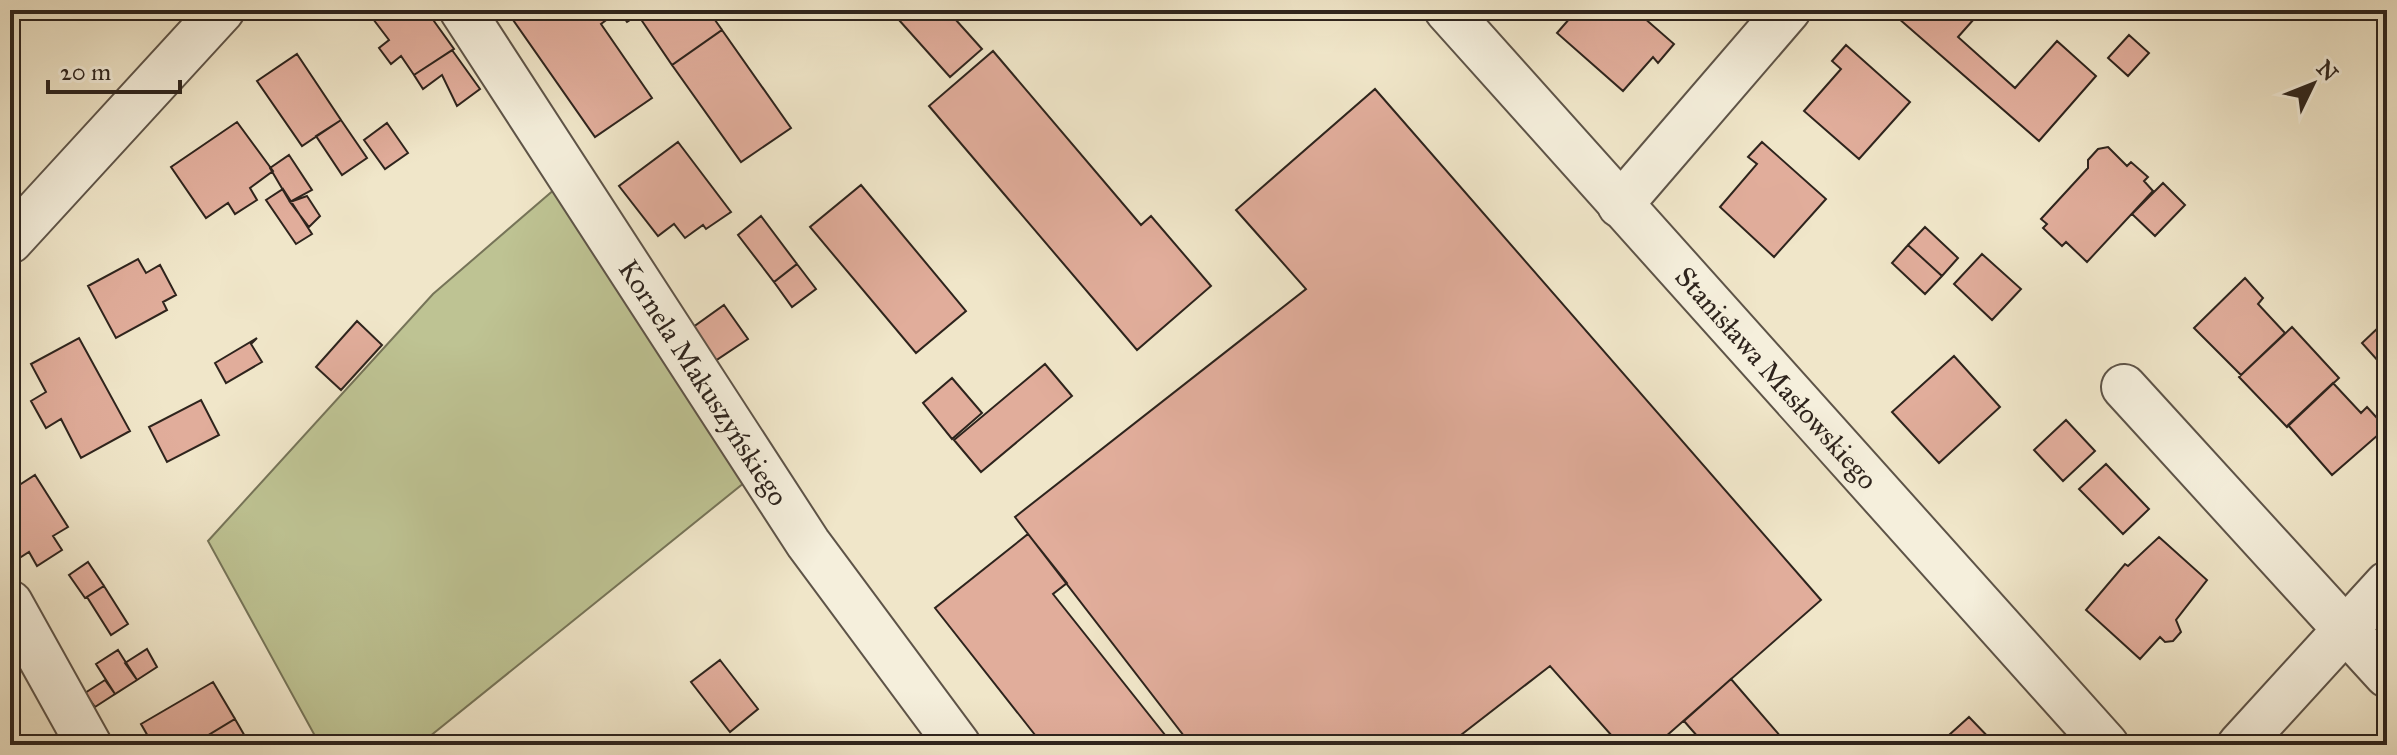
<svg xmlns="http://www.w3.org/2000/svg" width="2397" height="755" font-family="'IM FELL Great Primer',serif">
	<rect width="100%" height="100%" fill="#f0e6c9"/>
	<filter id="stains"><feTurbulence type="fractalNoise" baseFrequency=".0025" numOctaves="4"/><feColorMatrix values="0 0 0 0 .2 0 0 0 0 .09 0 0 0 0 .02 0 0 0 .5 -.17"/></filter>
	<radialGradient id="worn" r=".72"><stop offset=".6" stop-color="#630" stop-opacity="0"/><stop offset="1" stop-color="#630" stop-opacity=".3"/></radialGradient>
	<path fill="#bec393" stroke="#767458" stroke-width="2" d="M570 176 760 470 419 745H320L208 541 433 294Z"/>
	<path fill="#e1ad9b" stroke="#2e241d" stroke-width="2" d="M426 10 454 49 414 75 401 56 391 64 379 48 389 40 367 11Z
		M506 10H610L613 15 601 24 652 98 595 137Z
		M610 10H708L722 30 672 65 638 15 627 22 619 11 613 15Z
		M890 10H947L982 49 950 77Z
		M1577 10H1635L1674 44 1658 63 1653 57 1623 91 1557 33Z
		M1982 10 1958 37 2015 88 2057 41 2096 76 2039 141 1890 11Z
		M722 30 791 128 741 162 672 65Z
		M2129 35 2149 53 2128 76 2108 58Z
		M1846 45 1910 102 1859 159 1804 111 1841 69 1832 61Z
		M452 50 480 89 457 106 442 75 423 89 414 75Z
		M993 51 1141 225 1151 216 1211 286 1137 350 929 106Z
		M297 54 341 120 302 146 257 81Z
		M1375 89 1821 600 1656 745H1620L1550 666 1448 745H1191L1015 517 1306 289 1236 210Z
		M341 120 367 158 342 175 316 136Z
		M237 122 273 171 250 188 257 200 235 214 228 203 206 218 171 167Z
		M387 123 408 153 385 169 364 140Z
		M678 142 731 212 706 229 703 225 685 238 674 224 658 236 619 186Z
		M1762 142 1826 199 1774 257 1720 207 1757 164 1748 157Z
		M2108 147 2127 166 2131 162 2148 177 2144 181 2153 191 2087 262 2066 242 2062 246 2043 228 2047 224 2041 219 2088 168V160L2098 149Z
		M289 155 312 190 290 202 270 168Z
		M2163 183 2185 205 2155 236 2132 214Z
		M861 185 966 311 916 353 810 227Z
		M283 189 312 234 296 244 266 200Z
		M307 196 320 216 309 227 290 202Z
		M761 216 797 264 774 282 738 235Z
		M1925 227 1958 258 1942 276 1908 245Z
		M1908 245 1942 276 1925 294 1892 263Z
		M1982 254 2021 289 1992 320 1954 284Z
		M138 259 146 273 160 265 176 295 163 302 167 310 116 338 88 286Z
		M797 264 816 289 792 307 774 282Z
		M2245 278 2263 298 2258 304 2285 333 2241 375 2194 328Z
		M724 305 748 339 712 363 689 330Z
		M357 321 382 345 341 390 316 367Z
		M2292 327 2339 378 2287 427 2239 377Z
		M2379 327 2387 335V371L2362 343Z
		M79 338 130 431 81 458 61 419 46 428 31 401 46 392 31 364Z
		M257 338 251 344 262 362 226 383 215 363Z
		M1954 356 2000 407 1939 463 1892 412Z
		M1045 364 1072 396 981 472 954 440Z
		M952 378 982 413 952 439 923 403Z
		M2333 383 2361 413 2367 407 2386 428 2332 475 2288 425Z
		M201 400 219 435 167 462 149 427Z
		M2066 420 2095 451 2063 481 2034 450Z
		M2106 464 2149 509 2123 534 2079 489Z
		M35 475 68 527 53 536 62 550 37 566 29 552 10 564V491Z
		M1028 534 1067 583 1053 594 1173 745H1043L935 608Z
		M2159 537 2207 580 2176 620 2181 632 2173 641 2165 642 2160 637 2140 659 2086 610 2125 564 2128 566Z
		M88 562 104 586 85 598 69 575Z
		M104 586 128 624 111 635 87 597Z
		M147 649 157 667 137 680 125 663Z
		M118 650 137 680 115 694 96 664Z
		M720 660 758 709 730 732 691 682Z
		M1731 679 1788 745H1705L1684 721Z
		M105 680 115 694 95 707 85 693Z
		M213 682 235 719 192 745H153L141 724Z
		M1969 717 1996 745H1938Z
		M235 719 250 745H192Z"/>
	<g fill="none" stroke-linecap="round" stroke-linejoin="round">
		<defs>
			<g id="minor">
				<path id="s1" d="M462 10 808 543 958 745"/>
				<path id="s2" d="M1447 10 2106 745"/>
				<path d="M1620 205 1788 10"/>
				<path d="M2124 387 2387 675"/>
				<path d="M10 603 89 745"/>
				<path d="M2240 745 2387 584"/>
			</g>
			<path id="tertiary" d="M10 241 222 10"/>
		</defs>
		<use href="#minor" stroke="#5e5448" stroke-width="48"/>
		<use href="#tertiary" stroke="#5e5448" stroke-width="48"/>
		<use href="#minor" stroke="#f5efdc" stroke-width="44"/>
		<use href="#tertiary" stroke="#f5efdc" stroke-width="44"/>
	</g>
	<g text-anchor="middle" dominant-baseline="central" stroke-width="8" stroke-linejoin="round" paint-order="stroke">
		<g font-size="28" fill="#2e241d" stroke="#f5efdc">
			<text stroke="none"><textPath href="#s2" startOffset="494">Stanisława Masłowskiego</textPath></text>
			<text stroke="none"><textPath href="#s1" startOffset="444">Kornela Makuszyńskiego</textPath></text>
		</g>
	</g>
	<rect width="2397" height="755" fill="none" stroke="#f0e6c9" stroke-width="40"/>
	<rect x="12" y="12" width="2373" height="731" fill="none" stroke="#2e241d" stroke-width="4"/>
	<rect x="20" y="20" width="2357" height="715" fill="none" stroke="#2e241d" stroke-width="2"/>
	<g transform="translate(2313 84) rotate(47)" stroke="#f5efdc" stroke-width="6" paint-order="stroke">
	<path d="M0-6L14 30L0 20L-14 30Z" fill="#2e241d"/>
	<text y="-12" font-size="22" font-weight="bold" text-anchor="middle" fill="#2e241d">N</text>
	</g>
	<path d="M48 80v12h132v-12" fill="none" stroke="#2e241d" stroke-width="4"/>
	<text x="60" y="80" font-size="24" fill="#2e241d" stroke="#f5efdc" stroke-width="6" paint-order="stroke">20 m</text>
	<rect width="100%" height="100%" filter="url(#stains)"/>
	<rect width="100%" height="100%" fill="url(#worn)"/>
</svg>
